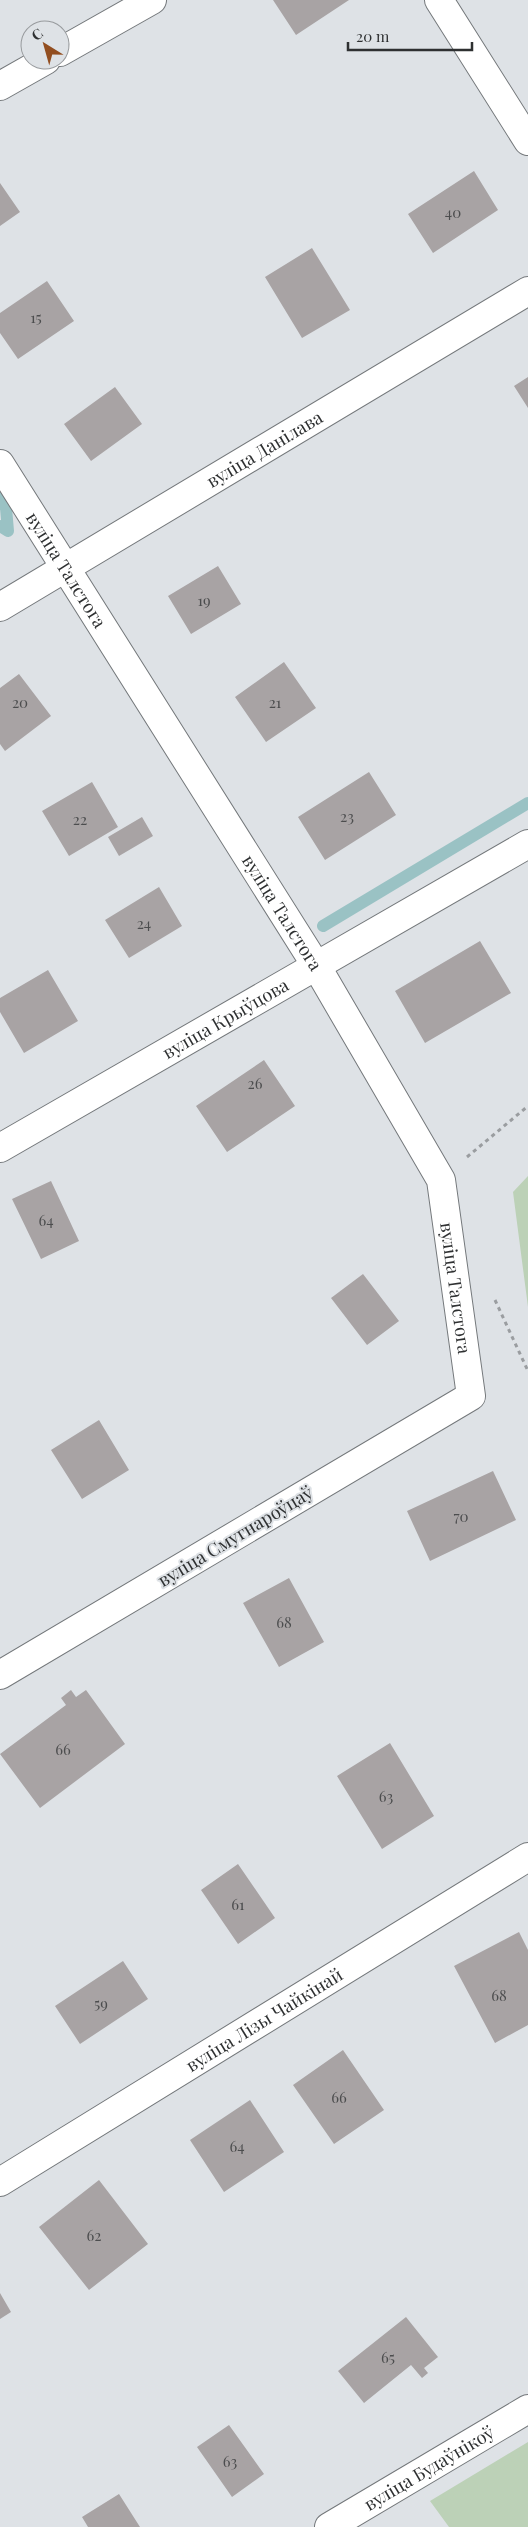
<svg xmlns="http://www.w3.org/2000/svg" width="528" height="2527" font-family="'Playfair Display',serif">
	<rect width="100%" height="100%" fill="#dee2e6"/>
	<path fill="#bcd1b7" d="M528 1176V1307L513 1192Z
		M528 2442V2527H449L430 2501Z"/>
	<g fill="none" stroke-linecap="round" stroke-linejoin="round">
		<path stroke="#9ac2c4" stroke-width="12" d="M0 498 6 508 8 531 0 526
			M323 926 528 803"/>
	</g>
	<path fill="#a8a3a4" d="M273 0H349L296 35Z
		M474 171 498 210 433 253 408 214Z
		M0 183 20 212 0 226Z
		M312 248 350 310 302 338 265 277Z
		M47 281 74 321 18 359 0 333V313Z
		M528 377V408L514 386Z
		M115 387 142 424 91 461 64 424Z
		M218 566 241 604 191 634 168 596Z
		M284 662 316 708 266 742 235 697Z
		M19 674 51 716 5 751 0 744V688Z
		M369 772 396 815 325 860 298 817Z
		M92 782 118 827 69 856 42 811Z
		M142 817 153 836 119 856 108 837Z
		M159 887 182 926 129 958 105 920Z
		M480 941 511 993 425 1043 395 991Z
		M48 970 78 1021 24 1053 0 1012V998Z
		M264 1060 295 1106 227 1152 196 1106Z
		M51 1181 79 1241 41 1259 12 1199Z
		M363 1274 399 1321 367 1345 331 1298Z
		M99 1420 129 1470 82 1499 51 1450Z
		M493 1471 516 1520 430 1561 407 1511Z
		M289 1578 324 1642 279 1667 243 1603Z
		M71 1690 76 1697 86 1690 125 1744 40 1808 0 1754 66 1705 61 1698Z
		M390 1743 434 1816 382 1849 337 1776Z
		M238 1864 275 1918 238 1944 201 1890Z
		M519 1932 528 1950V2025L495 2043 454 1966Z
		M123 1961 148 1999 80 2044 55 2006Z
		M343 2050 384 2110 334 2144 293 2085Z
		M250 2100 284 2152 224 2192 190 2140Z
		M99 2180 148 2244 89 2290 39 2227Z
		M0 2293 11 2312 0 2319Z
		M406 2317 438 2357 424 2368 428 2373 422 2378 411 2365 364 2403 338 2371Z
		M229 2425 264 2474 232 2497 197 2447Z
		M119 2494 140 2527H88L82 2517Z"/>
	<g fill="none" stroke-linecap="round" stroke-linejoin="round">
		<defs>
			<g id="minor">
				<path d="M439 0 528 141"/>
				<path d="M60 52 152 0"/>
				<path d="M0 86 46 60"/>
				<path id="s1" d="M0 464 317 967 441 1180 471 1396 0 1675"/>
				<path id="s2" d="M0 607 528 291"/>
				<path id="s3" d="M0 1148 528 844"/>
				<path id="s4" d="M0 2182 528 1857"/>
				<path id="s5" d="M329 2527 528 2409"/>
			</g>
		</defs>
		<use href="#minor" stroke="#74787b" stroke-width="30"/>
		<path stroke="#9a9da0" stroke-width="3" stroke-dasharray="4 4" stroke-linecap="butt" d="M467 1157 528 1106
			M495 1300 528 1371"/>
		<use href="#minor" stroke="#fff" stroke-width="28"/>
	</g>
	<g text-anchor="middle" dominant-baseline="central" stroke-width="4" stroke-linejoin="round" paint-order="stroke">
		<g font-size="15" fill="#4c4d4e">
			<text x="453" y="212">40</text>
			<text x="36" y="317">15</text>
			<text x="204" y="600">19</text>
			<text x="20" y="702">20</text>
			<text x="275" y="702">21</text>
			<text x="347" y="816">23</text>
			<text x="80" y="819">22</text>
			<text x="144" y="923">24</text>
			<text x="255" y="1083">26</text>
			<text x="46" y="1220">64</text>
			<text x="461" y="1516">70</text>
			<text x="284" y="1622">68</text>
			<text x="63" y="1749">66</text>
			<text x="386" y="1796">63</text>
			<text x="238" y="1904">61</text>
			<text x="499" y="1995">68</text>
			<text x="101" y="2003">59</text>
			<text x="339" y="2097">66</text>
			<text x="237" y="2146">64</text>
			<text x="94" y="2235">62</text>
			<text x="388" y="2357">65</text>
			<text x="230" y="2461">63</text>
		</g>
		<g font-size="18" fill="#2e3031" stroke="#dee2e6">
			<text stroke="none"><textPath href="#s2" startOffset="308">вуліца Данілава</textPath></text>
			<text stroke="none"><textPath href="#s1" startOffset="125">вуліца Талстога</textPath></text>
			<text stroke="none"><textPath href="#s1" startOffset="530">вуліца Талстога</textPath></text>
			<text stroke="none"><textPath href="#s3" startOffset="260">вуліца Крыўцова</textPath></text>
			<text stroke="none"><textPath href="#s1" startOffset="950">вуліца Талстога</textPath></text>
			<text transform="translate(235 1536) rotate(-31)">вуліца Смугнароўцаў</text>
			<text stroke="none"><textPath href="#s4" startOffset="310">вуліца Лізы Чайкінай</textPath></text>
			<text stroke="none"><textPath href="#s5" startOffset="116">вуліца Будаўнікоў</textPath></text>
		</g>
	</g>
	<g transform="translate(45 45) rotate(323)"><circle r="24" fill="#dee2e6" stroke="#989b9e"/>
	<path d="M0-4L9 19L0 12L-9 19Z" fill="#924e20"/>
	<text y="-8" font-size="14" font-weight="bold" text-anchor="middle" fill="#2e3031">С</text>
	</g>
	<path d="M348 42v8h124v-8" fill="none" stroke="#2e3031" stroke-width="2.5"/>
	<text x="356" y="42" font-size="15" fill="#2e3031" stroke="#dee2e6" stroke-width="4" paint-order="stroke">20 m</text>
</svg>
